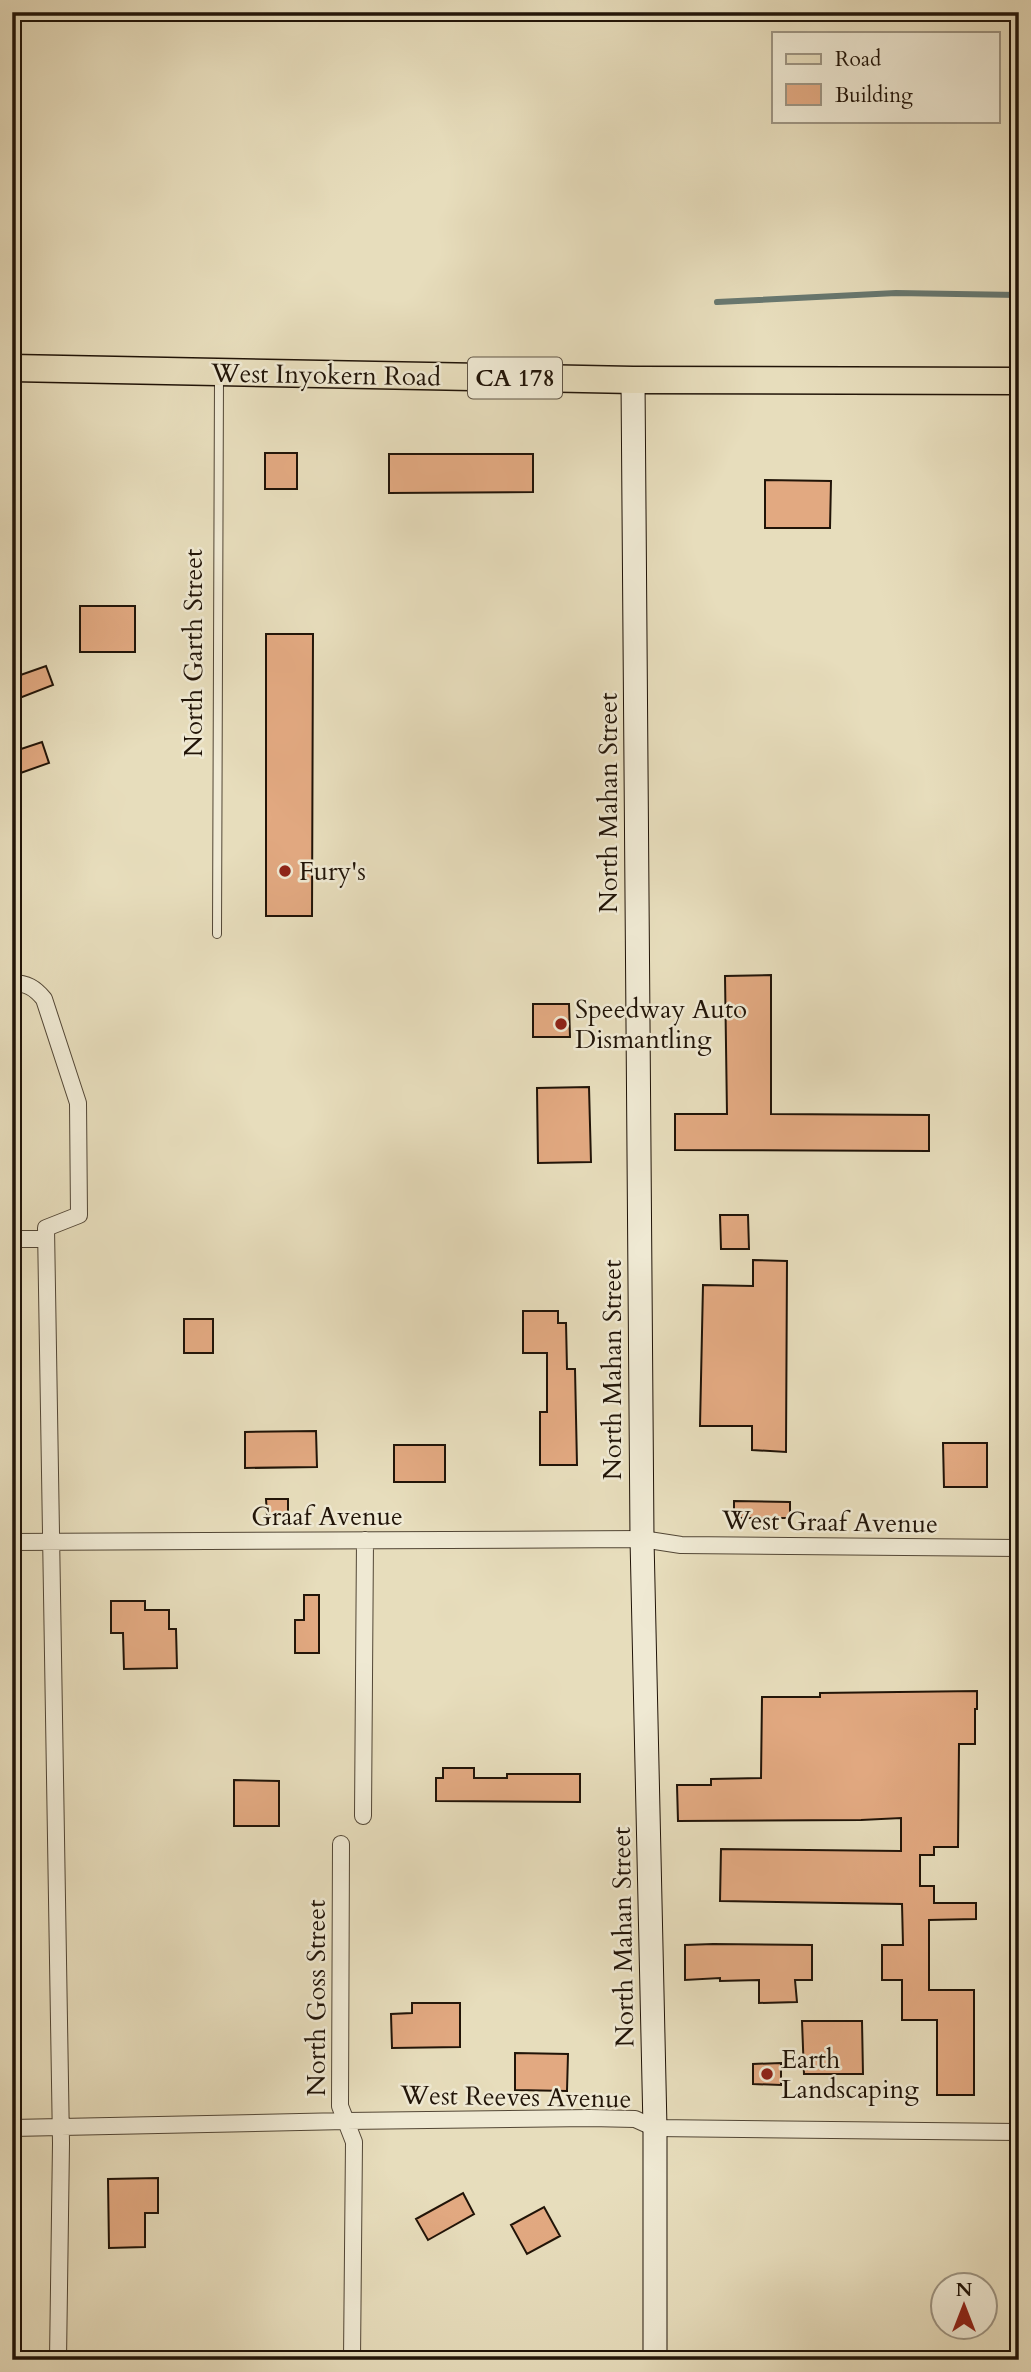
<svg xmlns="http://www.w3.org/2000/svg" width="1031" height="2372" font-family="Cardo,serif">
	<rect width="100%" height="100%" fill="#e7ddbc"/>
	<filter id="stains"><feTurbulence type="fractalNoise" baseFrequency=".00286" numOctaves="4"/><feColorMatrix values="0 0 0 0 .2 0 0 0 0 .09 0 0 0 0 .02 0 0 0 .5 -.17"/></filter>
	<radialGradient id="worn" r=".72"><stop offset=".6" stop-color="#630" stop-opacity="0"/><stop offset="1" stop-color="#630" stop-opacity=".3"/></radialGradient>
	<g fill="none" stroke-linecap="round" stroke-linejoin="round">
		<path stroke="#687870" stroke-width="6" d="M717 302 896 293 1019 295"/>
	</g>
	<path fill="#e2a981" stroke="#211408" stroke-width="2" d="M265 453H297V489H265Z
		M389 454H533V492L389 493Z
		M765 480 831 481 830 528H765Z
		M80 606H135V652H80Z
		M266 634H313L312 916H266Z
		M46 666 53 685 17 699 12 688V678Z
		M42 742 49 763 12 776V752Z
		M771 975V1114L929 1115V1151L675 1150V1114H727L725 976Z
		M533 1004H569L570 1037H533Z
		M589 1087 591 1162 538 1163 537 1088Z
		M720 1215H748L749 1249H721Z
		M753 1260 787 1261 786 1452 752 1450V1426H700L703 1285 753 1286Z
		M523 1311H558V1323H566L567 1369H575L577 1465H540V1412H547V1353H523Z
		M184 1319H213V1353H184Z
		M316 1431 317 1467 245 1468V1432Z
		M943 1443H987V1487H944Z
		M394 1445H445V1482H394Z
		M266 1499H288V1514L267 1515Z
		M734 1501 790 1502V1518H734Z
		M304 1595H319V1653H295V1620H304Z
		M111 1601H145V1610H169V1629H176L177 1668 124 1669 123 1633H111Z
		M977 1691V1709H975V1744H959L958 1847H934V1855H920V1886H934V1903H976V1919L929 1920V1990H974V2095H937V2020H902V1980H882V1945H903L902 1904 720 1901 721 1849 901 1851V1818L861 1820 678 1821 677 1785H711V1779L761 1778 762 1697H820V1693Z
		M443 1768H474V1778H507V1774H580V1802L436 1801V1778H443Z
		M234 1780 279 1781V1826H234Z
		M713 1944 812 1945V1980H795L797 2002 759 2003V1980L720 1981V1978L685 1980V1945Z
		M412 2003H460V2047L392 2048 391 2014 412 2013Z
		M802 2021H862L863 2074H804Z
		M515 2053 568 2054 567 2091 515 2090Z
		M781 2063V2085L753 2084V2064Z
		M158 2178V2213H145V2247L109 2248 108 2179Z
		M463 2193 474 2214 428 2240 416 2219Z
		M544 2207 560 2236 527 2254 511 2225Z"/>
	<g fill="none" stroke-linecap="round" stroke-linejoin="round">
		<defs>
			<path id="lane" d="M217 934 219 377"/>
			<path id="street" d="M12 983C27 983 35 988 44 999L78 1103 79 1215 46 1228 61 2143 58 2360
				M12 1239H46
				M12 1542 642 1539 681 1545 1019 1548
				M363 1816 365 1540
				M341 1844 340 2106 354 2142 352 2360
				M12 2128 346 2121 590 2118 635 2119 655 2128 1019 2132"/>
			<path id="secondary" d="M633 380 642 1539 655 2128V2360"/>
			<path id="primary" d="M12 368 633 380 1019 381"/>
		</defs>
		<use href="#lane" stroke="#524635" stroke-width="10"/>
		<use href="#street" stroke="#524635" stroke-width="18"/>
		<use href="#secondary" stroke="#211408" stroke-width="25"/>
		<use href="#primary" stroke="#211408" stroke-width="29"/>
		<use href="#lane" stroke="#efe9d3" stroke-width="8"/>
		<use href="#street" stroke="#efe9d3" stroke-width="16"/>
		<use href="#secondary" stroke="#efe9d3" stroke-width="23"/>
		<use href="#primary" stroke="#e7ddbc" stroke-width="26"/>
	</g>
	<g fill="#8f2418" stroke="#efe9d3" stroke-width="2.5">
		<circle cx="285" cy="871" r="7"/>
		<circle cx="561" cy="1024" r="7"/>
		<circle cx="767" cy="2074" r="7"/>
	</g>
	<g text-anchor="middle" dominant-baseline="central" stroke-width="5" stroke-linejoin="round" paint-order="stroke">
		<rect fill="#efe9d3" stroke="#5f5445" stroke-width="2" x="468" y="357.5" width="94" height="41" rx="5"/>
		<g font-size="24" font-weight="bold" fill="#211408">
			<text x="515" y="378">CA 178</text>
		</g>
		<g font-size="26" fill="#211408" stroke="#efe9d3">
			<text transform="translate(326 375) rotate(1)">West Inyokern Road</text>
			<text transform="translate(193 653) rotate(-90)">North Garth Street</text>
			<text transform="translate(608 803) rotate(-90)">North Mahan Street</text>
			<text transform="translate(612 1370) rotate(-90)">North Mahan Street</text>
			<text x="327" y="1516">Graaf Avenue</text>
			<text transform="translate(830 1522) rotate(1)">West Graaf Avenue</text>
			<text transform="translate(623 1937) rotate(-91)">North Mahan Street</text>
			<text transform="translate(316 1998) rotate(-90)">North Goss Street</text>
			<text transform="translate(516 2097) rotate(1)">West Reeves Avenue</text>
		</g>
		<g font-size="26" fill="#211408" stroke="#efe9d3" text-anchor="start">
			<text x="299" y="871">Fury's</text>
			<text x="575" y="1009">Speedway Auto<tspan x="575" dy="30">Dismantling</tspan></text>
			<text x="781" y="2059">Earth<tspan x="781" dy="30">Landscaping</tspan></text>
		</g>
	</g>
	<rect width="1031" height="2372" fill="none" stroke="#e7ddbc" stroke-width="42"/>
	<rect x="14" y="14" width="1003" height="2344" fill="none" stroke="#211408" stroke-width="3.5"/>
	<rect x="21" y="21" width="989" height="2330" fill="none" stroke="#211408" stroke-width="2"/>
	<rect x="772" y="32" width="228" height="91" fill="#efe9d3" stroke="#9d9482" stroke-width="2"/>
	<rect x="786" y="54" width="35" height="10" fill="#e7ddbc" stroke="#9d9482" stroke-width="2"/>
	<text x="835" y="66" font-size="21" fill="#211408">Road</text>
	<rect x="786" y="84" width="35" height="21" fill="#e2a981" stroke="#9d9482" stroke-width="2"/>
	<text x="835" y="102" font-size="21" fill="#211408">Building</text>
	<g transform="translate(964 2306)"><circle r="33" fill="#efe9d3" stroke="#9d9482" stroke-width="2"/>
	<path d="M0-5L12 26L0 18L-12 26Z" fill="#8f2418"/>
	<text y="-10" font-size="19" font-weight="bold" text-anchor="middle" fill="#211408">N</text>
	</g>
	<rect width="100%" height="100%" filter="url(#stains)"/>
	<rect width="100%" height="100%" fill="url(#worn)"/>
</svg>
